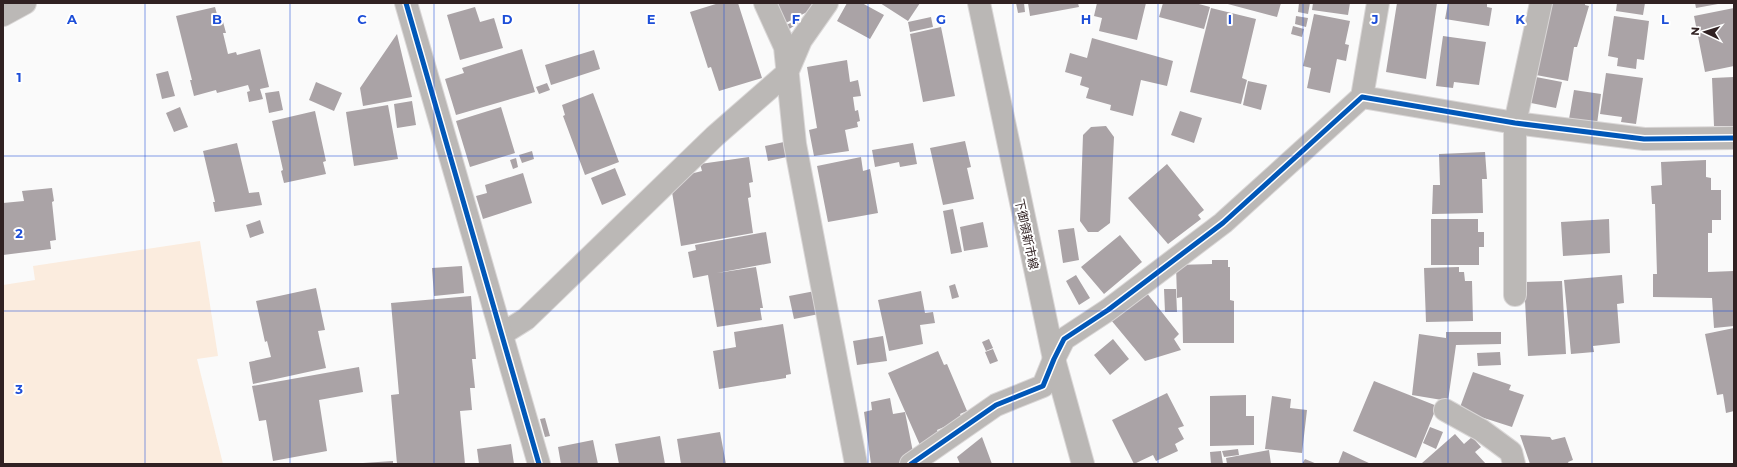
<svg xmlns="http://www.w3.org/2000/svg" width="1737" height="467" font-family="Montserrat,'Noto Sans JP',sans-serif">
	<rect width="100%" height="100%" fill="#fafafa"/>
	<path fill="#fbecde" d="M200 241 218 356 197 359 223 464H3V285L35 280 33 266Z"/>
	<path fill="#aaa3a6" d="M719 3H738L762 78 719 91 711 67 708 68 690 12Z
		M772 3H815L807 12 782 25Z
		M847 3H862L884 15 870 39 837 21Z
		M880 3H920L908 21Z
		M1016 3H1024L1025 12 1018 13Z
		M1028 3H1078L1079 7 1030 16Z
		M1097 3H1146L1137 40 1099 31 1102 18 1094 16Z
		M1163 3H1195L1210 7 1204 29 1159 17Z
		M1224 3H1281L1277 17Z
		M1299 3H1310L1308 14 1298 12Z
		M1313 3H1350L1348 15 1312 10Z
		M1397 3H1437L1426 79 1386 72Z
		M1448 3H1487V7L1492 8 1489 26 1445 19Z
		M1550 3H1585V5L1589 6 1577 47H1574L1568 81 1536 75Z
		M1617 3H1645L1643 15 1616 11Z
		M1695 3H1718V4L1696 8Z
		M215 7 218 18H222L226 33H223L228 54 236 52 237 55 260 49 269 87 260 89 263 99 249 102 247 92 250 91 248 85 217 93 216 90 194 96 190 80H192L176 16Z
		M475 7 480 22 494 18 503 48 460 60 447 15Z
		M1211 8 1256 19 1242 78 1247 80 1241 104 1190 92Z
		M1734 8V66L1705 72 1694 16Z
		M1314 14 1350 21 1345 44 1349 45 1346 61 1337 59 1330 93 1307 88 1311 68 1303 66Z
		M1296 16 1308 18 1306 27 1295 24Z
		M1614 16 1649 21 1644 60 1637 59 1636 69 1617 66 1618 58 1608 56Z
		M931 17 933 27 910 32 908 22Z
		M797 20 798 23 788 30 784 26Z
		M1293 26 1304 29 1302 37 1291 34Z
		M941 27 955 96 923 102 910 34Z
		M397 34 412 97 363 106 360 88Z
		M1443 36 1486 42 1479 85 1454 82 1453 88 1436 86Z
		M1092 38 1173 61 1167 86 1141 80 1133 116 1110 110 1111 105 1086 98 1089 88 1080 85 1082 77 1065 72 1070 53 1087 58Z
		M522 49 535 92 456 115 445 79 464 73 462 68Z
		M594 50 600 69 551 85 545 65Z
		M847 60 850 82 858 80 861 96 853 97 855 111 858 110 860 121 857 122 858 127 845 130 849 151 814 156 809 130 817 128 807 67Z
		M168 71 175 96 162 99 156 74Z
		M1606 73 1643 78 1636 124 1621 122 1622 117 1600 114Z
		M1536 77 1562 82 1556 108 1531 103Z
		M1734 77V126H1714L1712 78Z
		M1248 81 1267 85 1261 110 1243 105Z
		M316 82 342 93 334 111 309 100Z
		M547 83 550 90 539 94 536 87Z
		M1574 90 1601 94 1597 124 1569 119Z
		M279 91 283 110 269 113 265 93Z
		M593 93 619 162 585 175 563 116 565 115 562 105Z
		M412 101 416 125 397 128 394 104Z
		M388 105 398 159 354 166 346 112Z
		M180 107 188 127 174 132 166 113Z
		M501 107 515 153 470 167 456 121Z
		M315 111 326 161 323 162 326 174 284 183 281 171 283 170 272 121Z
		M1180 111 1202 118 1194 143 1171 135Z
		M1106 126 1114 137 1110 223 1098 232H1088L1080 221 1083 135 1091 127Z
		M965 141 971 167 967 168 974 199 943 205 930 148Z
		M784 142 787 157 768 161 765 146Z
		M237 143 249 193 259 192 262 205 215 212 213 202H215L203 151Z
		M913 143 917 164 900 167 899 162 875 167 872 150Z
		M532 151 534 159 522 163 519 155Z
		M1485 152 1487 179H1482L1483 213 1432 214 1433 185H1440L1439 154Z
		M749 157 753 182 749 183 751 197 748 198 753 233 681 246 671 186 686 175 702 171 700 164Z
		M861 157 863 171 870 169 878 213 828 222 817 166Z
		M516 158 518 167 513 169 510 160Z
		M1706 160V177L1711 178V190H1721V220H1712V233H1708V272L1734 271V326L1714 328 1712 298 1653 297V274H1657L1655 204H1652L1651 186 1662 185 1661 162Z
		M1167 164 1204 210 1198 215 1201 219 1168 244 1128 198Z
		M615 168 626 195 602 205 591 178Z
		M523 173 532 203 483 219 476 196 487 193 485 185Z
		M52 188 54 201 52 202 56 240 50 241 51 249 3 255V203L24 201 22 191Z
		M953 209 962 252 951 254 943 211Z
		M1431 219H1478V232H1484V247H1479V265H1431Z
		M1609 219 1610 253 1563 256 1561 222Z
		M260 220 264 233 250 238 246 225Z
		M983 222 988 247 964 251 960 227Z
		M1074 228 1079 260 1063 263 1058 230Z
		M766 232 771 263 717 273 756 267 763 308H760L762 320 717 327 708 275 693 278 688 252 696 250 695 245Z
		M1120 235 1142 262 1104 294 1081 267Z
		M1212 260H1228V267H1230V300L1234 301V343H1183L1182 297 1177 298 1176 265 1212 264Z
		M462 266 464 293 434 296 432 268Z
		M1459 267V272H1464L1465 281H1472L1473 321 1426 322 1424 268Z
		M1076 275 1090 298 1079 305 1066 281Z
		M1622 275 1624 303 1617 304 1620 343 1593 346 1594 352 1571 354 1564 280Z
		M1562 281 1566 354 1528 356 1524 282Z
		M955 284 959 297 952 299 949 286Z
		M316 288 325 330 318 331 326 368 253 384 249 362 271 357 267 341 265 342 256 301Z
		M1164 289H1176L1177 312H1165Z
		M815 291 819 314 794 319 789 296Z
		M921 291 925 313 933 312 935 323 920 325 923 344 889 351 878 300Z
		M1146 292 1179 334 1174 339 1181 350 1145 361 1111 320Z
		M471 296 476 359H472L475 388H470L472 410 460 411 465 464H397L391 395 399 394 391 303Z
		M783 324 791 374 786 375V378L719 389 713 351 736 347 734 332Z
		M1734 328V411L1726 413 1723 394 1717 395 1705 334Z
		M1446 332H1501V344L1456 345 1448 401 1412 395 1419 334 1446 338Z
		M883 336 887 361 857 365 853 341Z
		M989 339 993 348 986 351 982 342Z
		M1113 339 1129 359 1110 375 1094 355Z
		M993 349 998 361 990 364 985 352Z
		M938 351 944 365 947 364 967 411 960 414 963 419 937 430 941 439 923 452 888 373Z
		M1500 352 1501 365 1478 366 1477 353Z
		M359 367 363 392 319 400 327 451 273 461 266 420 259 421 252 386Z
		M1473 372 1511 385 1509 390 1524 395 1512 427 1459 410Z
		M1374 381 1437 406 1416 458 1353 431Z
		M1167 393 1184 426 1178 428 1184 439 1175 444 1178 451 1156 461 1153 455 1134 464 1112 420Z
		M1246 395V416H1254V445L1210 446V396Z
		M1272 396 1291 399 1290 408 1307 410 1302 453 1265 449Z
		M890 398 893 414 905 412 913 452 905 454V464H871L864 412 872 410 871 402Z
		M545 418 550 436 545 437 540 419Z
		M1430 427 1443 432 1436 449 1423 443Z
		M720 432 726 464H681L677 439Z
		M1455 434 1464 444 1472 437 1481 447 1475 452 1486 464 1422 463Z
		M1520 435 1550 437 1552 440 1565 437 1573 460 1568 462 1569 464H1530Z
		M660 436 665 464H619L615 444Z
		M982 437 992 464H960L957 457Z
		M593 440 598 464H561L558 447Z
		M511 444 514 464H479L477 449Z
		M1238 449 1239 455 1224 457 1222 451Z
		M1269 450 1271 464H1227L1226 458Z
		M1221 451 1223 464H1211L1210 452Z
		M1343 451 1371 464H1338Z
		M1305 459 1317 464H1302Z
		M393 461V464H363V463Z"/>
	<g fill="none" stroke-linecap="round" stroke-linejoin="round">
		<defs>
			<path id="minor" d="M765 3 785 47 795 144 856 464
				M1362 97 1378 3
				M1515 295V123L1541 3
				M502 334 526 319 715 136 787 73 801 40 827 3
				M1445 410 1481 430 1511 452 1514 464
				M911 464 996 405 1043 386 1054 359 1064 339 1108 310 1223 223 1362 97 1515 123 1644 139 1734 138"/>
			<path id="tertiary" d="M406 3 539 464
				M3 15 25 3"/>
			<path id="secondary" d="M979 3 1054 359 1083 464"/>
		</defs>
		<use href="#minor" stroke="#dad7d7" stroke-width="24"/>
		<use href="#tertiary" stroke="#dad7d7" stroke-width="24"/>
		<use href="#secondary" stroke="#dad7d7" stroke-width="24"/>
		<use href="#minor" stroke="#bbb8b6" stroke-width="22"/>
		<use href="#tertiary" stroke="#bbb8b6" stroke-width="22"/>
		<use href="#secondary" stroke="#bab7b5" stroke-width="22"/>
		<defs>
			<path id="cycleway" d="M406 3 539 464
				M911 464 996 405 1043 386 1054 359 1064 339 1108 310 1223 223 1362 97 1515 123 1644 139 1734 138"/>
		</defs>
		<use href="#cycleway" stroke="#fff" stroke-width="8"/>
		<use href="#cycleway" stroke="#0057b8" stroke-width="5"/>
	</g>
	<path fill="none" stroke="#1d4ed8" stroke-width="1" stroke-opacity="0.55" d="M145 3V464M290 3V464M434 3V464M579 3V464M724 3V464M868 3V464M1013 3V464M1158 3V464M1303 3V464M1448 3V464M1592 3V464M3 156H1734M3 311H1734"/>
	<g text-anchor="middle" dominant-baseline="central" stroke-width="4" stroke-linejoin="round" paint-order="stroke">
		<g font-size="12" fill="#302122" stroke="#fff">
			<text transform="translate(1027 234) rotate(78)">下御領新市線</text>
		</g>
	</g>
	<g font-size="13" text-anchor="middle" font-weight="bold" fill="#1d4ed8" stroke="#fff" stroke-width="4" stroke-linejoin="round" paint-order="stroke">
		<text x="72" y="24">A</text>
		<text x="217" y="24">B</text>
		<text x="362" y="24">C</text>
		<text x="507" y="24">D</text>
		<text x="651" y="24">E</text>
		<text x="796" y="24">F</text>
		<text x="941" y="24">G</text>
		<text x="1086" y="24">H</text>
		<text x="1230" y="24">I</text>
		<text x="1375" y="24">J</text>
		<text x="1520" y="24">K</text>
		<text x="1665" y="24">L</text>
		<text x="19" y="82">1</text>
		<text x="19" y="238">2</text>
		<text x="19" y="394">3</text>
	</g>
	<rect width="1737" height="467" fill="none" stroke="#302122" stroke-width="8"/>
	<g transform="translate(1705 32) rotate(274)" stroke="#ffffff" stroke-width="3" paint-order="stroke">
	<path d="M0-3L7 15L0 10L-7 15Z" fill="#302122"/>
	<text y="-6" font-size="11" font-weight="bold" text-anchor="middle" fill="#302122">N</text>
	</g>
</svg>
